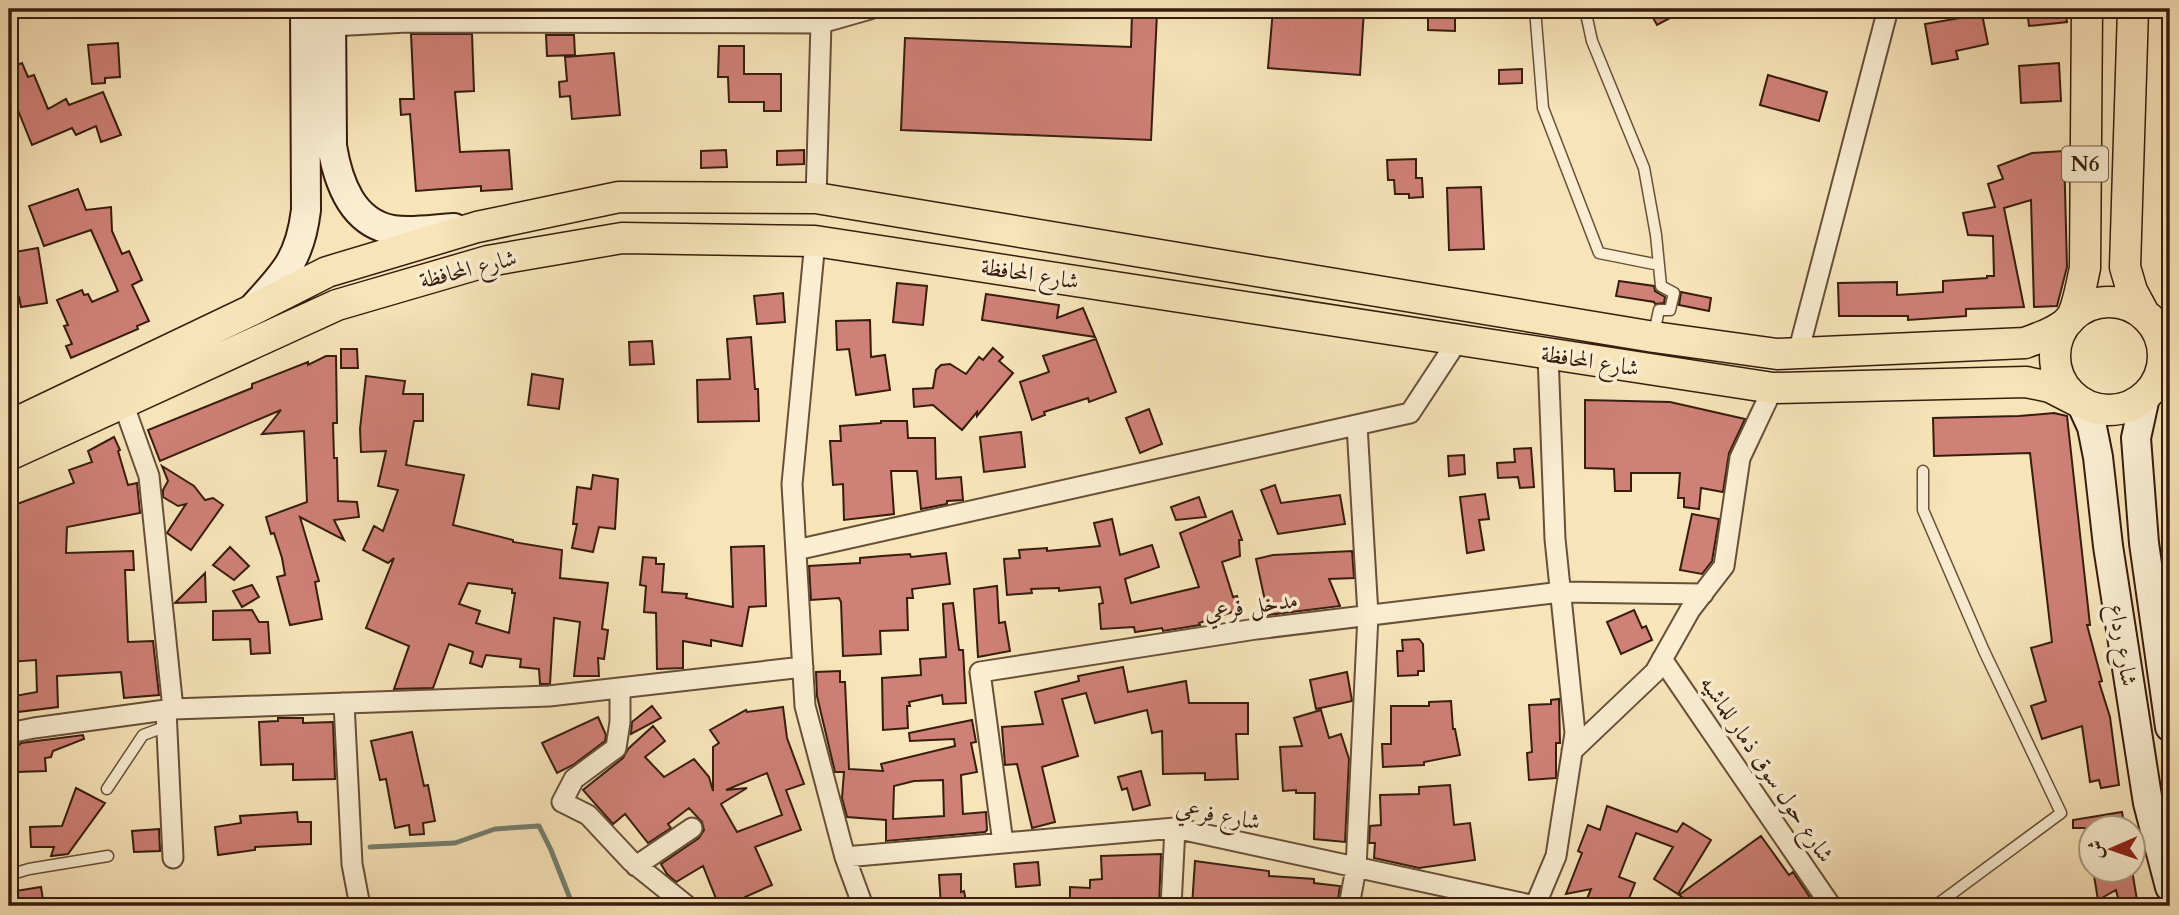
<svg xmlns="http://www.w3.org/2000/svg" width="2179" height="915" font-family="Cardo,Amiri,serif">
	<rect width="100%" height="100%" fill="#f7e4b9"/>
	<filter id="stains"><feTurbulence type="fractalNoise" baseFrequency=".00286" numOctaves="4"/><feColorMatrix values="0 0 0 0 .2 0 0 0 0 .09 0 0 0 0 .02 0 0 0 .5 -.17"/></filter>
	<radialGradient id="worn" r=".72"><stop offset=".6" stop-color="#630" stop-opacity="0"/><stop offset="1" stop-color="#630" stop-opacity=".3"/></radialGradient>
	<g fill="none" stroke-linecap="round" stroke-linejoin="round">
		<path stroke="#747e6e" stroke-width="5" d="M370 847 455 843 495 829 539 826 551 850 573 906"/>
	</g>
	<path fill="#cf8077" stroke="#371d0d" stroke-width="2" fill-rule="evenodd" d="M1273 9H1364L1360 75 1268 68Z
		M1428 9H1455V31L1428 30Z
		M1648 9H1687L1657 25Z
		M1964 9H1981L1988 44 1956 51 1958 59 1932 64 1925 24 1966 17Z
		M2027 9H2065L2067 22 2029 26Z
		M1132 12 1157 13 1151 140 901 130 905 38 1131 47Z
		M411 34H472L474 91 455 92 460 152 509 150 512 189 481 191V186L416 191 410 114 401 115 400 99H414Z
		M546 35H574L575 55 547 56Z
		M118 43 120 77 105 78V83L92 84 88 45Z
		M719 46H744V74H781V111H764V102H729L728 77H718Z
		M614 53 620 115 572 119 570 96 560 97 559 82 567 81 565 57Z
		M22 63 28 77 34 75 48 109 66 99 69 105 103 92 121 135 101 142 96 126 76 135 72 128 32 145 9 88V68Z
		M2059 63 2061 101 2021 103 2019 66Z
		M1522 69V83L1499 84V70Z
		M1768 75 1827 92 1819 121 1760 105Z
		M726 150 727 167 701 168V151Z
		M804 150V164L777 165V151Z
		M2064 151 2067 267 2057 306 2034 307 2031 200 2004 208 2024 307 1966 309V316L1908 320V316H1839L1838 283 1897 282V295L1943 292V281L1987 278V276H1994L1993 236 1968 235 1963 213 1995 207 1988 184 2003 179 1998 166 2032 153Z
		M1416 159V178H1422L1423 197 1409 198V194H1395L1394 180H1388L1387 160Z
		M1481 187 1484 249 1449 250 1447 188Z
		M78 189 86 210 111 207 112 231 122 254 129 251 142 280 132 285 149 321 137 326 138 329 71 358 66 346 72 344 64 326 68 325 57 300 82 290 84 295 88 294 92 302 118 291 91 230 44 246 29 206Z
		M38 248 47 303 21 307 19 297 9 299V253Z
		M1619 281 1654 286 1655 291 1665 297 1664 303 1655 304 1654 302 1616 296Z
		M897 283 927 286 923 325 893 322Z
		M1681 292 1711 298 1709 311 1679 305Z
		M783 293 785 322 757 324 754 296Z
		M986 294 1059 305 1057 318 1083 308 1095 337 982 320Z
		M870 320 871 357 885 355 890 390 856 395 849 349 837 350 836 321Z
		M751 337 755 389H758L759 421 698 422 697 380 730 379 727 339Z
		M1096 339 1116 392 1089 402 1088 398 1044 412 1045 415 1032 420 1020 382 1049 372 1043 356Z
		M652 341 654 364 630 365 629 342Z
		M993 348 1003 357 999 361 1013 373 977 416V412L962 430 933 405 914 407 913 389 933 388 936 370 941 365 950 364 966 374 979 357 983 360Z
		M341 349H357L358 368H341Z
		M326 356H336L337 423H333L334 458H337L338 501 357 502 359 517 334 520 344 540 300 517 319 581 315 582 322 619 290 625 277 577 285 575 282 558 274 533 271 534 266 517 307 502 304 431 262 434 281 410 160 461 148 430 252 388V384L308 362V365Z
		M532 374 563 379 559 409 528 405Z
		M366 376 405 381 403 394H423V421H414L406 465 464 475 453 525 513 540V542L562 550 560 578 608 583 602 629 608 630 604 659 598 658 599 676H574L580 622 554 618 550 684H540L539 669 520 667 521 659 486 655 482 667 470 663 473 652 449 644 433 688 394 689 409 646 366 628 394 558 388 563 363 550 374 526 383 531 398 490 378 486 386 451 361 452 360 429ZM468 583 512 589V593H515L509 633 476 623 480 611 459 604Z
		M1585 400 1670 402 1745 419 1729 453 1723 492 1701 488 1699 509 1684 507V498H1678L1680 473H1631V491H1615L1614 469 1585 468Z
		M1149 409 1162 444 1140 453 1126 418Z
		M2054 413 2067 416 2090 625H2087L2102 681 2099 682 2110 717 2119 785 2101 788 2099 780 2090 782 2082 726 2042 739 2031 706 2046 701 2031 648 2052 642 2030 453 1934 456 1933 418 2019 416Z
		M881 421H907L908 438H935L936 479 961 477 963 500 947 501V504L921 509 917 471H891L894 514 844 520 843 484 833 485 830 441H841L840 426 881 423Z
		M1021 432 1025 467 984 472 980 437Z
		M114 437 120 450 118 451 128 485 137 483 140 513 67 527 66 553 133 551 134 570H125L128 642 153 641 159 695 124 698 121 672 57 676 58 707 9 713V697L37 692 36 660 9 662V627H14L9 587V507L74 483 69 470 92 462 88 451Z
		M1531 448 1534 487 1520 488 1518 477 1498 478 1497 463 1515 462 1514 449Z
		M1464 455 1465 474 1449 476 1448 456Z
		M162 466 194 486 205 500 213 498 223 505 191 550 167 533 186 504 178 506 163 497V490L168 481Z
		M593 475 618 479 615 529 599 527 593 552 572 548 577 524H573L577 487 591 489Z
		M1275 485 1281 503 1340 495 1345 524 1278 534 1261 490Z
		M1485 494 1489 519 1479 520 1484 550 1467 553 1460 497Z
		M1199 497 1206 517 1176 520 1171 507Z
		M1232 511 1242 540H1239L1240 556 1222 562 1233 597 1237 596 1241 609 1199 623 1200 625 1163 631 1162 628 1135 632 1134 627 1101 629 1099 604 1103 603 1100 587 1059 591V588L1031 589 1032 593 1007 595 1004 559 1020 558 1019 550 1047 548V551L1100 546 1094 523 1112 519 1120 555 1152 545 1159 567 1125 579 1131 603 1199 587 1180 533Z
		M1692 514 1719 519 1712 561 1702 574 1680 570Z
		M764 546 766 606 749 607 742 646 711 640V646L683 641V668L657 669 656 613 644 612 646 586 640 585 643 557 656 558V564H664L662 592 687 594 686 598 733 607 731 547Z
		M230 547 249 566 234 580 213 565Z
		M1352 551 1354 578 1329 579 1340 606 1268 615 1256 559 1273 555Z
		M946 553 950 584 912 589 913 598H907L908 630 880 631 881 654 843 656 841 602 839 598 811 600 809 566 860 563V558L882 556 910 554 911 557Z
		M205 573 206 602 175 603Z
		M252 585 259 597 242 607 233 591Z
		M997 586 999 623 1005 622 1010 651 978 657 974 589Z
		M953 603 959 650H963L966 703 943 704 942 695 909 702 910 706H907L908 728 883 730 882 678 921 675 920 659 946 657 943 604Z
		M252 610 259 622H268L270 653 251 654 250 639 213 640V611Z
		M1634 610 1642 628 1646 626 1652 640 1621 654 1607 622Z
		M1419 639 1423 644 1424 671H1418V675L1398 676 1397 651H1403L1402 640Z
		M1123 667 1128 692 1186 681 1189 703H1248V734H1236L1238 779 1205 780V773L1163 774 1162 731 1152 733 1147 710 1095 723 1086 693 1062 699 1078 756 1042 767 1055 822 1032 828 1017 764 1005 765 1002 727 1043 724 1035 692 1079 681 1078 676Z
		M840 671V682H845L849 769 883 771 881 764 955 746 954 739 910 741 909 733 972 720 976 742 971 743 977 772 961 775 963 814 986 812 987 830 985 832 886 841V820L847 817 842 798 844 772H835L817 696 816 672ZM943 780 944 816 893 819 894 786 914 781Z
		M1347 672 1352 701 1316 709 1310 680Z
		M1559 699 1560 743H1556V778L1529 780 1527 753 1532 752 1529 705 1551 704V700Z
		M1451 701 1453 729H1455L1460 755 1424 762V765L1383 767 1382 744H1391V706H1429V702Z
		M652 706 661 718 631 734 632 722Z
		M783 707 787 738 804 784 786 790 801 830 755 847 772 885 745 897 746 899 727 906H719L703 866 676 882 667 874 661 864 699 838 704 830 702 822 689 808 668 824 671 828 648 843 625 814 613 824 583 790 623 758 628 749 653 726 665 741 645 757 664 777 694 759 709 777 713 791V747L719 743 710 730 746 710 747 712ZM767 773 782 815 737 832 721 804 747 788 726 790Z
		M1321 710 1329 738 1341 734 1349 759 1345 842 1314 839 1315 793H1296V790L1283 791 1280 747 1302 746 1294 718Z
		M598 717 606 735 605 741 573 765 557 773 542 743Z
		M278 718H303V723L333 722 335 779 293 780V764L261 765 259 722 278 721Z
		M412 732 424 786 428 785 435 821 423 823 424 834 410 835 409 825 395 828 386 779 380 780 371 741Z
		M83 735 84 739 53 751 51 757 45 758 46 771 17 772V747L21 743Z
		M1141 771 1150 805 1133 810 1127 788 1122 790 1118 777Z
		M1450 785 1454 825 1470 823 1475 860 1419 868 1374 858 1375 843H1369L1370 826 1381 825 1380 795 1419 794V787Z
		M76 788 105 803 68 854 51 856 54 847H31L30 827 62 826Z
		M1607 806 1677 832 1683 823 1711 840 1678 894 1654 879 1673 847 1636 833 1619 877 1635 883 1626 906H1584L1591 889 1566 894 1582 853 1578 851 1588 825 1600 830Z
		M297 812 298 822H311V844L255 847V850L218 855 215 827 241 823 240 816Z
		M2122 812 2125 828H2073V820Z
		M159 829 160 851 134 852 132 831Z
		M1761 836 1789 875 1793 872 1811 899 1800 906H1669L1682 897 1679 895Z
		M1161 854 1159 906H1070V887L1090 888V880L1102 879 1101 856Z
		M1195 861 1269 871V876L1314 879V883L1340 886 1337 906H1192Z
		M1038 862 1040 885 1016 887 1014 864Z
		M2093 870H2132L2138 906H2120L2116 890 2098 900Z
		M961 874V892L964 891 967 906H941L939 875Z
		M41 887 44 906H9V892Z"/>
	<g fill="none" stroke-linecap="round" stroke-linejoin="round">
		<defs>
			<path id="lane" d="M1535 9 1543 108 1599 253 1659 265
				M1585 9 1592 41 1644 168 1656 235 1661 286 1674 293 1670 310H1659L1654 333
				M1923 471V510L1984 651 2061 813 1935 906
				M107 789 143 735 167 726
				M9 875 29 869 108 856"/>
			<path id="street" d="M331 26 407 22 821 23
				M816 198 821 23 870 9
				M815 241 792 484 805 706 845 857 863 906
				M1798 353 1888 9
				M123 403 149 476 173 709 549 696 803 667
				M796 550 1410 413 1458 340
				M1662 659 1831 906
				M620 688V722L616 748 574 779 562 802 588 815 631 861 687 906
				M344 703 352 864 360 906
				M166 710 173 858
				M9 733 34 728 173 709
				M1572 751 1655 672 1690 610 1724 566 1740 458 1773 388
				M1003 843 980 672 1256 629 1561 592 1703 594
				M845 857 1175 828 1535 906
				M636 866 692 828
				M1171 906 1175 828
				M1349 906 1356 868 1368 615 1357 425
				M1535 906 1556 856 1575 733 1555 539 1548 355"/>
			<path id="secondary" d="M331 9 332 146C338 182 352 223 393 230 412 233 434 229 454 228
				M253 308C285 273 300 259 306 210L305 9
				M2145 397 2136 438 2144 543 2170 727
				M2081 403 2092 427 2098 457 2108 546 2148 803 2170 887"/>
			<path id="primary" d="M2133 9 2125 267 2132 291 2146 317 2149 318
				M2055 356a54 54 0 1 1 108 0a54 54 0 1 1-108 0Z
				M9 426 250 311 327 272 477 227 619 197 816 198 1654 337 1777 354 2025 343C2040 337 2061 331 2071 318 2078 307 2082 281 2085 268L2087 9
				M9 455 337 305 488 261 622 238 815 241 1773 388 2026 382 2050 387 2081 403"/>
		</defs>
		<use href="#lane" stroke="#674f38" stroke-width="13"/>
		<use href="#street" stroke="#674f38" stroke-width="23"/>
		<use href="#secondary" stroke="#371d0d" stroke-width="32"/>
		<use href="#primary" stroke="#371d0d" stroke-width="33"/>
		<use href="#lane" stroke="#faedd2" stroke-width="10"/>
		<use href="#street" stroke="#faedd2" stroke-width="19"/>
		<use href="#secondary" stroke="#faedd2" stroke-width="28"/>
		<use href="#primary" stroke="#f7e4b9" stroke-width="30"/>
	</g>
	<g text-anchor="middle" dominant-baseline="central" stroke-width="7" stroke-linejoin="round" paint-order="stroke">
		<rect fill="#faedd2" stroke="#725b48" stroke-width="2" x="2062" y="146.5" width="46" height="35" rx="5"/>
		<g font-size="21" font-weight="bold" fill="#371d0d">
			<text x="2085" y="164">N6</text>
		</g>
		<g font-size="23" fill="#371d0d" stroke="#faedd2">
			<text transform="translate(468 269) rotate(-14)">شارع المحافظة</text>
			<text transform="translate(1030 274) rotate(9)">شارع المحافظة</text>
			<text transform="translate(1590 361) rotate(9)">شارع المحافظة</text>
			<text transform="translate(1251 606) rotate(-8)">مدخل فرعي</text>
			<text transform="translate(2123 645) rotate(81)">شارع رداع</text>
			<text transform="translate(1767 769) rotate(56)">شارع حول سوق ذمار للماشيه</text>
			<text transform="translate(1218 815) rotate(10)">شارع فرعي</text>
		</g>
	</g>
	<rect width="2179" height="915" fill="none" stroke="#f7e4b9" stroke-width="35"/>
	<rect x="10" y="10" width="2158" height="894" fill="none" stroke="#371d0d" stroke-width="3.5"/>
	<rect x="18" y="18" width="2144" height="880" fill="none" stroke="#371d0d" stroke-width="2"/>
	<g transform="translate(2112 849) rotate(268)"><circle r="33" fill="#faedd2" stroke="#ac9a83" stroke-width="2"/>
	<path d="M0-5L12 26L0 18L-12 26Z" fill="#8f2418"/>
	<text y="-10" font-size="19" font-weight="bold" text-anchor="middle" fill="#371d0d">ش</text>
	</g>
	<rect width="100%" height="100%" filter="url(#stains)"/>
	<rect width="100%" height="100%" fill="url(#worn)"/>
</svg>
